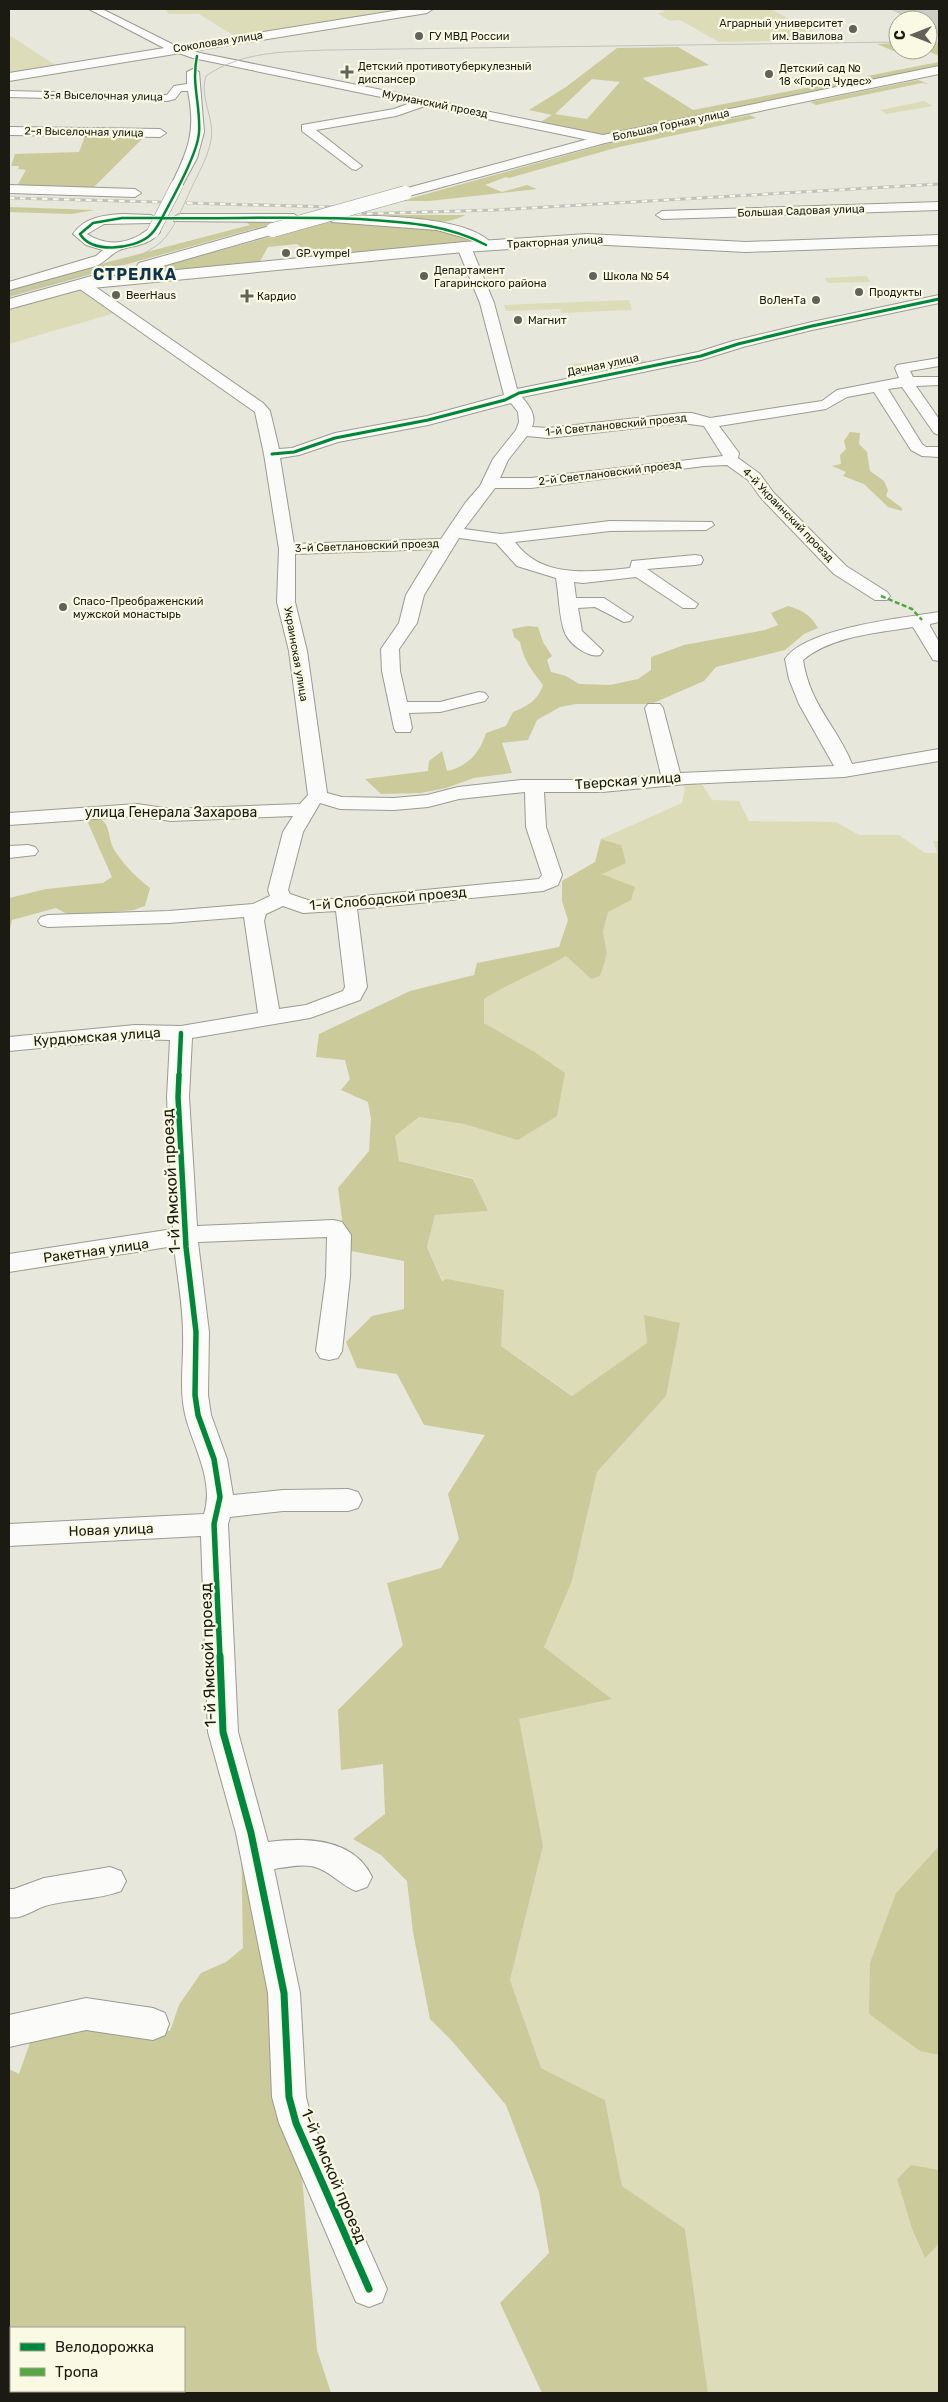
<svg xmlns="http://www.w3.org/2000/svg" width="948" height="2402" font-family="Rubik,sans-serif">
	<rect width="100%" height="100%" fill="#e7e7dc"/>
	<path fill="#dddcb9" d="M165 9H401L236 37 199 14H169Z
		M660 9H771L828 40 719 42 680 20 670 21 657 13 665 12Z
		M9 35 57 66 9 74Z
		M924 101 933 106 887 114 880 110Z
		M867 276 870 282 828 283 825 278Z
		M82 289 118 312 9 344V309Z
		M629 300 632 310 561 313 560 309 506 311 504 305Z
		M645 360 647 363 578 375 568 364Z
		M700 781 712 800 739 801 749 821 836 822 859 835H899L925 853H937L933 841H939V1846L896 1893 920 2051 939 2055V2170L911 2166 897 2179 912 2229 925 2258 939 2244V2393H708L685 2229 622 2186 605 2100 541 2068 510 1980 543 1846 518 1719 611 1698 544 1647 572 1581 597 1472 666 1396 648 1343 573 1396 501 1346 443 1281 427 1247 435 1215 487 1211 473 1178 399 1161 395 1136 419 1117 464 1124 533 1051 484 1023V999C511 982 539 972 566 956L591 979 607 954 603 931 608 911 631 900 601 874 621 845 601 839 682 803 685 789 682 783Z"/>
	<path fill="#cbca9b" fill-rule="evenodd" d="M898 43V50H928V43H939V56L926 50 903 55 877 44Z
		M678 47 709 65 642 78 693 110 939 62V66L600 135 539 123 552 115 529 110 566 87 617 48ZM592 79 620 82 587 119 555 114Z
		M918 80 929 84 922 83 816 105 810 102Z
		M750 115 756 118 619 147 509 178 506 177 485 185 502 192 527 185 537 189 429 201H401L610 143Z
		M86 134 146 135 88 193 14 191 26 170 18 169 19 166H11L15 154 79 152Z
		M9 207 95 210 71 214 9 212Z
		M350 215H466C434 231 385 219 350 215Z
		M242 219 286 220 9 297V288L250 225Z
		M331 221 436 229 469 238V241L312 258 297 244 268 247 259 263 161 272 157 270 160 266Z
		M850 432 860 433 859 444 867 452 870 471 884 481 888 490 886 496 902 508V511L888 507 864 484 843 476 846 472 832 466 841 464 840 455 846 449 844 441Z
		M788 606C802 610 811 615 818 628L804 634 785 650 716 667 704 681 651 704H576L560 707 537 720 528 740 502 743 512 773 474 778 446 788 421 793 381 794 365 779 428 771 429 761 442 751 447 771C467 767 480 753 486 733L506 726 513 712C528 706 538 700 543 685 532 671 523 659 520 642L514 637 512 629 528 626 538 627 543 642 552 656 547 660 551 672 566 676 579 684 610 685 638 679 651 670V657L684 645 765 630 778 625 771 613Z
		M85 816C117 817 103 836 117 854 126 867 137 878 150 888L145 906 134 910 71 916 56 908 12 920 9 934V898L46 889 103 883 112 877Z
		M601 839 621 845 626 863 602 874 635 887 631 900 608 912 603 931 607 954 600 976 591 979 566 956C539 972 511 982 484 999V1023L533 1051 565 1073 557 1116 518 1140 464 1124 419 1117 395 1136 399 1161 473 1179 488 1211 435 1215 427 1247 442 1281 447 1279 504 1290 501 1346 572 1396 647 1343 644 1315 680 1323 666 1396 597 1472 572 1581 544 1647 612 1699 519 1719 543 1846 510 1980 541 2068 605 2100 622 2186 685 2229 708 2393H542L500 2303 549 2253 539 2192 506 2105 452 2041 430 2019 413 1932 407 1881 381 1855 353 1839 385 1814 383 1764 341 1770 338 1710 403 1645 387 1583 441 1568 459 1539 448 1494 485 1435 424 1425 397 1374 357 1368 346 1342 372 1316 404 1309V1261L346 1250 338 1188 369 1151 371 1119 368 1102 341 1090 350 1079 345 1060 316 1057 319 1034 410 991 474 975 477 963 559 947 568 920 562 901V881L595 862Z
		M241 1839 246 1842 284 2094 302 2177 317 2350 331 2393H9V2069L19 2074 33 2034 77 2020 170 2031 179 2005 201 1973 226 1962 243 1948ZM11 2328H184V2391H11Z
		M939 1846V2055L920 2051 869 2014 870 1963 896 1893Z
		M911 2165 939 2170V2244L925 2258 912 2229 897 2179Z"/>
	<path fill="#cdcdc4" d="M890 9H939V36L928 29V20H911Z"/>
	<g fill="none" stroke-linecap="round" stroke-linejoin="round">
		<defs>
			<path id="minor" d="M89 9H102L172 44 200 53 603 135 609 139 603 143 425 106 396 116 316 130 362 166 356 170 352 169 302 131V125L394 109 410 103 193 58 164 48Z
				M193 69 199 72 204 132 197 158 181 188 177 189 171 185C189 149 196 131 188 91H181L175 99 167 101 9 97V91L167 95 174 86 187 84V72Z
				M9 127 160 129 166 133 160 137 9 135Z
				M9 185 135 189 141 193 135 197 9 193Z
				M939 202V210L662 219 656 215 662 211Z
				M123 214 151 215 157 219 151 223 104 224 87 234C104 245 122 245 140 235 146 231 150 227 158 229L160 232C146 249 128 244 116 252 108 257 105 262 96 266L9 290V282L96 256 103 250 86 245 73 234C85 217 104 215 123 214Z
				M179 214H294L300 218 294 222 174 221 173 218Z
				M337 215C373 216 470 215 493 245L486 249 469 239 437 230 332 222 331 219 332 216Z
				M464 243 471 247 494 303 517 389 698 352 733 341 812 322 939 295V303L812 330 743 347 701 360 522 397C529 406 537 415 532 427L548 428 682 413H692L710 418 822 401 837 390 899 378 895 368 897 365 939 358V366L910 371 913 377H939V385L916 386 939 419V435L934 433 902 387 888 389 922 444 926 447H939V457L922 456 911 450 874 392 847 397 826 409 719 426 739 453 738 458 760 474 773 492 846 566 887 592 890 596 887 600H875L834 574 761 498 748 480 727 465 704 466 531 488H495L464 529 501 534 610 521 712 522 714 525 706 530 610 531 515 542C542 579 589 572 630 568L632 561 695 555 701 556 703 560 701 564 695 565 647 569 698 604 695 608H683L636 577 583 583 574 582 576 598H604L633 617 630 621 624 622 595 607 578 608 582 631 603 651 600 655C589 658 570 645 565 633 559 619 559 594 556 578L517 566 496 543 459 538 424 595 417 623 399 649 400 671 407 702H440L479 692 485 693 488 697 485 701 440 712 409 713 412 728 410 732H396L394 728 382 671 381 649 399 623 406 595 434 549 295 554V602L307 651 327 793 342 797 394 798 427 795 458 787 521 780H602L661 775 645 708 648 704H660L663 708 680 773 834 766 799 704 789 679 785 659C806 628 902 618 939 612V622L930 624V626L939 642V661L933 660 913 627C878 633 831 636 803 660 810 706 837 726 852 764L939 749V761L844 777 686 784 602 792H544L546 827 562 875 558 885 543 891 357 909 367 987 360 1000 310 1018 192 1038 189 1097 197 1226 333 1220 342 1222 351 1235 350 1277 342 1351 338 1358 329 1360 320 1358 316 1351 326 1277 327 1237 198 1242 209 1332 208 1395 211 1415 227 1459 233 1495 283 1490 348 1489 358 1492 362 1500 358 1508 348 1511H283L230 1517 228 1524 238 1732 268 1842C305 1837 354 1838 372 1877L367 1887 356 1891C342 1886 332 1873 318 1868 305 1863 288 1867 274 1869L300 1993 306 2097 312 2121 387 2289 382 2302 369 2307 356 2302 279 2123 272 2097 268 1993 236 1833 208 1732 201 1536 9 1546V1524L204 1514C215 1480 192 1445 185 1414 179 1388 184 1360 183 1334 183 1305 177 1275 174 1246L9 1272V1254L173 1229 167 1097 170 1040 135 1039 9 1051V1037L135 1025 181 1026 258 1013 244 917 169 923 48 927 41 925 38 921 41 917 48 915 169 911 253 904 270 896 268 890 283 832 293 816 171 821 137 816 9 825V813L137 804 171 809 300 804 308 795 289 651 277 602 279 549 264 454 255 412 77 287 75 284 77 281H87L263 403 270 411 279 449 292 448 335 433 427 416 504 395 480 303 457 247ZM511 403 518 412 519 422 516 430 493 459 480 486 466 502 441 539 294 544 280 458 299 455 338 442 428 425ZM682 423 704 426 723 456 531 478H500L508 460 527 436 548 438ZM525 792 526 827 542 875 539 879 311 901 290 894 288 890 303 832 320 803 340 809 394 810 428 807 459 799ZM283 906 303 913 336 911 345 987 343 991 306 1005 279 1009 264 921 266 914Z
				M28 845 35 847 38 851 35 855 9 858V846Z
				M110 1867 121 1871 126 1881 121 1891C97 1900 70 1899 45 1906 33 1910 21 1920 9 1917V1889H14L44 1878Z
				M86 1998 153 2008 165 2013 169 2024 165 2035 153 2040 86 2030 9 2047V2015Z"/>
			<path id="major" d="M406 9H433L427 13 9 81V73Z
				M939 66V74L605 143 405 197 398 193 400 190 603 135Z
				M273 225 281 230 278 233 145 271 137 266 139 263Z
				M587 234 746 242 939 235V245L746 252 587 244 464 252 82 289 9 309V299L99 274 105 277 464 242Z"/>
		</defs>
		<use href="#minor" stroke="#9b9b92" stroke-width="2"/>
		<use href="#major" stroke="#9b9b92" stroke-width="2"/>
		<use href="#minor" fill="#fbfbfa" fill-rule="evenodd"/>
		<use href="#major" fill="#fbfbfa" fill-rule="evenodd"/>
		<path stroke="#c1c1be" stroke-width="1" d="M928 42H939
			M9 294C47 284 133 267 161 242 174 230 183 206 191 189 198 174 208 157 211 140 215 118 199 98 206 76 242 51 284 52 326 50L898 42"/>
		<defs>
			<path id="rail" d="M9 198 160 202
				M187 203 333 207
				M356 214 495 210 939 184"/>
		</defs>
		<use href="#rail" stroke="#c1c1be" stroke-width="3"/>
		<use href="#rail" stroke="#f9f9e4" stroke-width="2" stroke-dasharray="5.5" stroke-linecap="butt"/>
		<defs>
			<path id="minor-bridge" d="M153 232 177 185"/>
			<path id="major-bridge" d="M273 230 405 193"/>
		</defs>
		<use href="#minor-bridge" stroke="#9b9b92" stroke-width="13" stroke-linecap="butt"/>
		<use href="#major-bridge" stroke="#9b9b92" stroke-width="15" stroke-linecap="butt"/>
		<use href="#minor-bridge" stroke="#fbfbfa" stroke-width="12"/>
		<use href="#major-bridge" stroke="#fbfbfa" stroke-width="14"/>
		<path stroke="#52a942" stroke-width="2.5" stroke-dasharray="5 2.5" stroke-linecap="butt" d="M881 596 912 609 922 620"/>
		<defs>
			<path id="cycleway-far4" d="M122 218H162C158 225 155 232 148 237 132 249 92 254 80 234L93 223Z
				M162 218C228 219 294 216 360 219 404 222 447 224 486 245
				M162 218C173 197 197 155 199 133 201 106 191 84 197 56"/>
			<path id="cycleway-far3" d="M272 454 294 452 335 438 428 420 505 400 519 393 701 356 738 344 812 326 939 299"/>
			<path id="cycleway-far2" d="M179 1077 181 1033"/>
			<path id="cycleway-far1" d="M179 1075 178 1097 186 1247 196 1332 195 1395 198 1415 214 1459 220 1497 214 1524 220 1657"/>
			<path id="cycleway" d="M220 1656 223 1732 251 1833 284 1993 289 2097 296 2123 369 2289"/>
		</defs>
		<use href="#cycleway-far4" stroke="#f9f9e4" stroke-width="4.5"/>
		<use href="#cycleway-far3" stroke="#f9f9e4" stroke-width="5"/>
		<use href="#cycleway-far2" stroke="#f9f9e4" stroke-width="7"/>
		<use href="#cycleway-far1" stroke="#f9f9e4" stroke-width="9"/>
		<use href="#cycleway" stroke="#f9f9e4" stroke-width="10"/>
		<use href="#cycleway-far4" stroke="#00873e" stroke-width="2.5"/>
		<use href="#cycleway-far3" stroke="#00873e" stroke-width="3"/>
		<use href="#cycleway-far2" stroke="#00873e" stroke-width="4.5"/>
		<use href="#cycleway-far1" stroke="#00873e" stroke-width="5.5"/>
		<use href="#cycleway" stroke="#00873e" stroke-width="7"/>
	</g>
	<g fill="#626259" stroke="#f9f9e4" stroke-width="2">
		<circle cx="853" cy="29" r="5"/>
		<circle cx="419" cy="36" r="5"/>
		<path d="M344.5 64.5h5v5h5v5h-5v5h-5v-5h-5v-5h5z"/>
		<circle cx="769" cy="74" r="5"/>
		<circle cx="286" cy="253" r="5"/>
		<circle cx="424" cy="276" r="5"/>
		<circle cx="593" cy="276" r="5"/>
		<circle cx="859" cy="292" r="5"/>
		<circle cx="116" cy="295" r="5"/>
		<path d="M244.5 288.5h5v5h5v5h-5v5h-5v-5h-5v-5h5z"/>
		<circle cx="816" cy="300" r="5"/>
		<circle cx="518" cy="320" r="5"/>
		<circle cx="63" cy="607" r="5"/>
	</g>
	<g text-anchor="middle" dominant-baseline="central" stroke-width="4.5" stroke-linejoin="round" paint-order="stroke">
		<g font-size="11" fill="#1b1b13" stroke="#f9f9e4" text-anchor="start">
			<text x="843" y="23" text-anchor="end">Аграрный университет<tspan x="843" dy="13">им. Вавилова</tspan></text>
			<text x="429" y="36">ГУ МВД России</text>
			<text x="358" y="66">Детский противотуберкулезный<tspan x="358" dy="13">диспансер</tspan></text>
			<text x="779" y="68">Детский сад №<tspan x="779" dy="13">18 «Город Чудес»</tspan></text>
			<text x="296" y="253">GP vympel</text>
			<text x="434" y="270">Департамент<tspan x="434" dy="13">Гагаринского района</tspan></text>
			<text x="603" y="276">Школа № 54</text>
			<text x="869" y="292">Продукты</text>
			<text x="126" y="295">BeerHaus</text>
			<text x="257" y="296">Кардио</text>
			<text x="806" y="300" text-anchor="end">ВоЛенТа</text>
			<text x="528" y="320">Магнит</text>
			<text x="73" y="601">Спасо-Преображенский<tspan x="73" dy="13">мужской монастырь</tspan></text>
		</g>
		<g font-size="11" fill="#1b1b13" stroke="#f9f9e4">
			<text transform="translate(218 42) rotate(-9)">Соколовая улица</text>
			<text transform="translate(103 96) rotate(1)">3-я Выселочная улица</text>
			<text transform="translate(435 104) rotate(11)">Мурманский проезд</text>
			<text transform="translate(671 125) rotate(-12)">Большая Горная улица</text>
			<text transform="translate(84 132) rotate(1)">2-я Выселочная улица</text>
			<text transform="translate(801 211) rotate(-2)">Большая Садовая улица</text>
			<text transform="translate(555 242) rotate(-3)">Тракторная улица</text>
			<text transform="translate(603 365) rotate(-12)">Дачная улица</text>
			<text transform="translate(616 425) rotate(-6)">1-й Светлановский проезд</text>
			<text transform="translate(610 473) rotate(-7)">2-й Светлановский проезд</text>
			<text transform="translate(788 515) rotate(46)">4-й Украинский проезд</text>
			<text transform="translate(367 546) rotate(-2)">3-й Светлановский проезд</text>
			<text transform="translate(296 654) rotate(80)">Украинская улица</text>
		</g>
		<g font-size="14" fill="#1b1b13" stroke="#f9f9e4">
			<text transform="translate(628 781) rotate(-4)">Тверская улица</text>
			<text x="171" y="812">улица Генерала Захарова</text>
			<text transform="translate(388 899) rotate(-5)">1-й Слободской проезд</text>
			<text transform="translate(97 1037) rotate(-4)">Курдюмская улица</text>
			<text transform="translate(96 1251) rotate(-8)">Ракетная улица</text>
			<text transform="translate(111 1530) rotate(-2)">Новая улица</text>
		</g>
		<g font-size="16" font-weight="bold" letter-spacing="1" fill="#0e344c" stroke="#f9f9e4">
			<text x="135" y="274">СТРЕЛКА</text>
		</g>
		<g font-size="16" fill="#1b1b13" stroke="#f9f9e4">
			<text transform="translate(171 1181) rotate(-93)">1-й Ямской проезд</text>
			<text transform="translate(208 1655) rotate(-92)">1-й Ямской проезд</text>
			<text transform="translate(334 2176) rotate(67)">1-й Ямской проезд</text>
		</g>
	</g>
	<rect width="948" height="2402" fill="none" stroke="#1b1b13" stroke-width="20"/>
	<rect x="10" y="2327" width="175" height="65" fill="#f9f9e4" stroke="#a0a090"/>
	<rect x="20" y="2343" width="25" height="8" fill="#00873e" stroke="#a0a090"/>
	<text x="55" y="2352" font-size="15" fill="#1b1b13">Велодорожка</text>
	<rect x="20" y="2368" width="25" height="8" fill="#52a942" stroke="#a0a090"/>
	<text x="55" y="2377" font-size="15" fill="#1b1b13">Тропа</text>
	<g transform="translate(913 35) rotate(270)"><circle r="24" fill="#f9f9e4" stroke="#a0a090"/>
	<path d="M0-4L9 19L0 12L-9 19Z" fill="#626259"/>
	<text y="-8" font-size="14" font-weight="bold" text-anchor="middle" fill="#1b1b13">С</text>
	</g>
</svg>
